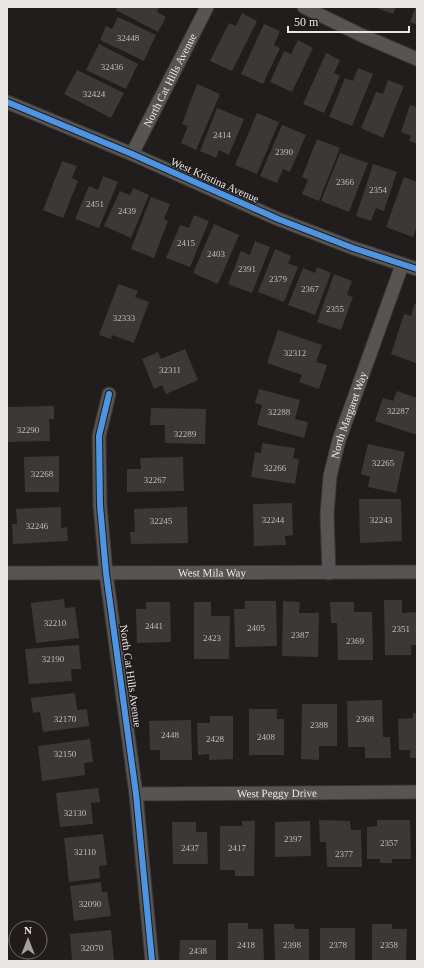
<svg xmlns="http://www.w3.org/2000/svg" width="424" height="968" font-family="'Times New Roman',serif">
	<rect width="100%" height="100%" fill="#201d1c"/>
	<path fill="#3b3938" d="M117 7H159L157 12 166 17 158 32 116 10Z
		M374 7H396L393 14Z
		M412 7H417V25L410 22 415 8Z
		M242 13 257 21 232 71 210 61 229 23 236 26Z
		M118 17 156 35 144 61 100 40 106 26 112 29Z
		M264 24 280 31 274 45 280 48 263 84 241 74Z
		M298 40 313 48 292 92 270 82 284 51 291 54Z
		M99 44 138 64 126 89 86 70Z
		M326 53 340 60 334 73 340 76 324 113 303 104Z
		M358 68 373 74 352 126 329 117 345 78 353 81Z
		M77 70 124 93 111 118 64 94Z
		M388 80 404 86 383 138 361 128 376 92 383 94Z
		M197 84 220 94 196 150 181 143 188 126 182 124Z
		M410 105 417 107V144L409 141 411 136 401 132Z
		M217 108 244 119 229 155 219 150 216 158 200 151Z
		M257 113 279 122 257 174 235 165Z
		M282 125 306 135 290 172 283 169 277 183 260 176Z
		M317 139 340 148 319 201 302 194 308 180 302 177Z
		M340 153 368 163 349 212 321 201Z
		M62 161 77 166 72 178 78 181 63 218 43 210Z
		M373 164 397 172 384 211 376 208 371 221 356 216Z
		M103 176 118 182 99 228 75 219 89 186 98 190Z
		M404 177 417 182V226L413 237 386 227Z
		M133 188 149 195 131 238 104 226 120 191 130 195Z
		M151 197 170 204 164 219 168 221 154 258 131 249Z
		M194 215 209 221 190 267 166 258 180 225 189 228Z
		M214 224 239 235 218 284 193 273Z
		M255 241 270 247 252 293 228 284 241 251 250 255Z
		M275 249 291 256 288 263 298 267 284 302 258 292Z
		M317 267 331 273 315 315 288 305 303 268 315 273Z
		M334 274 352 281 347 295 353 297 341 330 317 322Z
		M118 284 138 291 135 297 149 302 134 343 112 335 111 339 99 335Z
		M415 303 417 304V358L416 363 391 354 404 314 411 316Z
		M278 330 322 345 316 362 327 365 319 389 299 382 302 375 267 363Z
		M185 349 198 380 166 394 162 385 154 389 142 359 158 352 161 359Z
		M259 389 300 400 295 419 308 422 304 438 257 425 262 405 255 403Z
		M397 391 417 398V435L375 421 383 398 393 401Z
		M54 406V419H49L50 441 7 442V407Z
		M151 408 206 409 205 444 165 443V425H150Z
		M262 443 295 448 293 458 299 459 295 484 251 477 255 452 261 453Z
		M368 444 405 452 396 493 368 487 370 477 361 474Z
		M59 456V492H25L24 457Z
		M183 457 184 491 127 492V469H141L140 458Z
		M359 499H401L402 541 360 543Z
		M292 503 293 535 285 536 286 545 254 546 253 504Z
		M61 507V528L67 527 68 541 13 544 12 524H17L16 509Z
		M187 507 188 543 131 544 130 532H135L134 509Z
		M64 599 65 608 75 607 79 638 36 643 31 603Z
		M384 600H402V613L417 612V645H411V655H385Z
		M245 601H276L277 646 235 647 234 609H245Z
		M283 601 300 602 299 613H319L318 657 282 656Z
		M146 602H170L171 642 137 643 136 609H146Z
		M194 602H211V616H230L229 659H194Z
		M330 602H354V612H372L373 660H338L337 623H331Z
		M79 645 81 669H71L72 681 29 684 25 649Z
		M75 693 77 710 87 709 89 726 43 732 40 712 33 713 31 698Z
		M382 700 383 737H390L391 758H365V747H348L347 701Z
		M302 704H337V746H319V760L301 759Z
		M249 709H277V719H284V755H249Z
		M413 713H417V758H410V750H399L398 719 413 718Z
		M210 716H233V759L209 760V754L198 755 197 723H210Z
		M191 720 192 760H160V750H150L149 721Z
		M90 739 93 762 84 763 85 775 42 781 38 746Z
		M98 788 100 802 91 803 93 824 60 827 56 793Z
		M319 820 350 821 351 830H361L362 867H327L326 842H320Z
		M377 820H410L411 859H392V863H380V859H367V827L377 826Z
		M242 821H255L254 876H235V870H220V826H242Z
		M310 821 311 856 275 857V822Z
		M172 822H196V832H207L208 864H173Z
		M103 834 107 865 99 866 100 878 69 882 64 838Z
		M101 882 102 892H107L111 916 74 921 70 886Z
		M228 923H248V929H263L264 961H228Z
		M274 924H294L295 929H309V961H275Z
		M372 924H392V929H407L406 961H372Z
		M320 928H355V961H320Z
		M111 930 114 961H72L70 934Z
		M180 940H216V961H179Z"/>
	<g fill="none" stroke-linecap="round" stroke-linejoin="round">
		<defs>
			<g id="street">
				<path d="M304 7 361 35 417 59"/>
				<path d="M7 102 132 154 278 219 353 248 417 269"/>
				<path id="s1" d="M132 154 207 7"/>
				<path d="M109 394 99 436 100 505 106 573 136 794 152 961"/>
				<path id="s2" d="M7 573 417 572"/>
				<path id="s3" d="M329 573 327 515 330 476 339 440 402 265"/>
				<path id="s4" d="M136 794 417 792"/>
			</g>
		</defs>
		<use href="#street" stroke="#3a3737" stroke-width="15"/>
		<use href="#street" stroke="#575454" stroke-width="13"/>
		<defs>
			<path id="cycleway" d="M7 102 132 154 278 219 353 248 417 269
				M109 394 99 436 100 505 106 573 136 794 152 961"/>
		</defs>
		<use href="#cycleway" stroke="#211c1b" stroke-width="8"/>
		<use href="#cycleway" stroke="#4d94e3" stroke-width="6"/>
	</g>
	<g text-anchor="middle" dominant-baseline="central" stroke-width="3" stroke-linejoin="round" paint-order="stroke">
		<g font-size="9" fill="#bebbba">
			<text x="128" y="38">32448</text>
			<text x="112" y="67">32436</text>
			<text x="94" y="94">32424</text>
			<text x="222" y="135">2414</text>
			<text x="284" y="152">2390</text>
			<text x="345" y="182">2366</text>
			<text x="378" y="190">2354</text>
			<text x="95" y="204">2451</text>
			<text x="127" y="211">2439</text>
			<text x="186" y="243">2415</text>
			<text x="216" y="254">2403</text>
			<text x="247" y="269">2391</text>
			<text x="278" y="279">2379</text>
			<text x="310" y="289">2367</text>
			<text x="335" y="309">2355</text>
			<text x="124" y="318">32333</text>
			<text x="295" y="353">32312</text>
			<text x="170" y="370">32311</text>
			<text x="398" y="411">32287</text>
			<text x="279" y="412">32288</text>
			<text x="28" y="430">32290</text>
			<text x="185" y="434">32289</text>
			<text x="383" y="463">32265</text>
			<text x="275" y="468">32266</text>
			<text x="42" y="474">32268</text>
			<text x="155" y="480">32267</text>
			<text x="273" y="520">32244</text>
			<text x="381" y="520">32243</text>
			<text x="161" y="521">32245</text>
			<text x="37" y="526">32246</text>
			<text x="55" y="623">32210</text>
			<text x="154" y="626">2441</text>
			<text x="256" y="628">2405</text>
			<text x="401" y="629">2351</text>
			<text x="300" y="635">2387</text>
			<text x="212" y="638">2423</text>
			<text x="355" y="641">2369</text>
			<text x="53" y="659">32190</text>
			<text x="65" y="719">32170</text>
			<text x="365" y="719">2368</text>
			<text x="319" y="725">2388</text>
			<text x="170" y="735">2448</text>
			<text x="266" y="737">2408</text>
			<text x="215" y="739">2428</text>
			<text x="65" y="754">32150</text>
			<text x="75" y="813">32130</text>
			<text x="293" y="839">2397</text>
			<text x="389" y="843">2357</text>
			<text x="190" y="848">2437</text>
			<text x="237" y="848">2417</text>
			<text x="85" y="852">32110</text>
			<text x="344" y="854">2377</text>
			<text x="90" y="904">32090</text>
			<text x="246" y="945">2418</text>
			<text x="292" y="945">2398</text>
			<text x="338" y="945">2378</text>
			<text x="389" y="945">2358</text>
			<text x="92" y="948">32070</text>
			<text x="198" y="951">2438</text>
		</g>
		<g font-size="11" fill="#eae6e5" stroke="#211c1b">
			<text stroke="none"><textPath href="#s1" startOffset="83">North Cat Hills Avenue</textPath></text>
			<text transform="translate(215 180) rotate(24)">West Kristina Avenue</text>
			<text stroke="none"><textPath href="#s3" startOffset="161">North Margaret Way</textPath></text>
			<text stroke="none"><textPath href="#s2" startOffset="205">West Mila Way</textPath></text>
			<text transform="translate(131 676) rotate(82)">North Cat Hills Avenue</text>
			<text stroke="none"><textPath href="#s4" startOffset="141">West Peggy Drive</textPath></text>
		</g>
	</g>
	<rect width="424" height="968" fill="none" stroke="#eae6e5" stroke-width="16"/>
	<g transform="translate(28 940)"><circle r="19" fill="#211c1b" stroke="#716d6c"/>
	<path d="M0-3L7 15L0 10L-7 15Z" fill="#a3a09f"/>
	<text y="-6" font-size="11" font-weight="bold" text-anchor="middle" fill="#eae6e5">N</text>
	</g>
	<path d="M288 26v6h121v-6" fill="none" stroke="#eae6e5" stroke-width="2"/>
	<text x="294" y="26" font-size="12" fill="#eae6e5" stroke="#211c1b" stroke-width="3" paint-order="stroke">50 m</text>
</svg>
